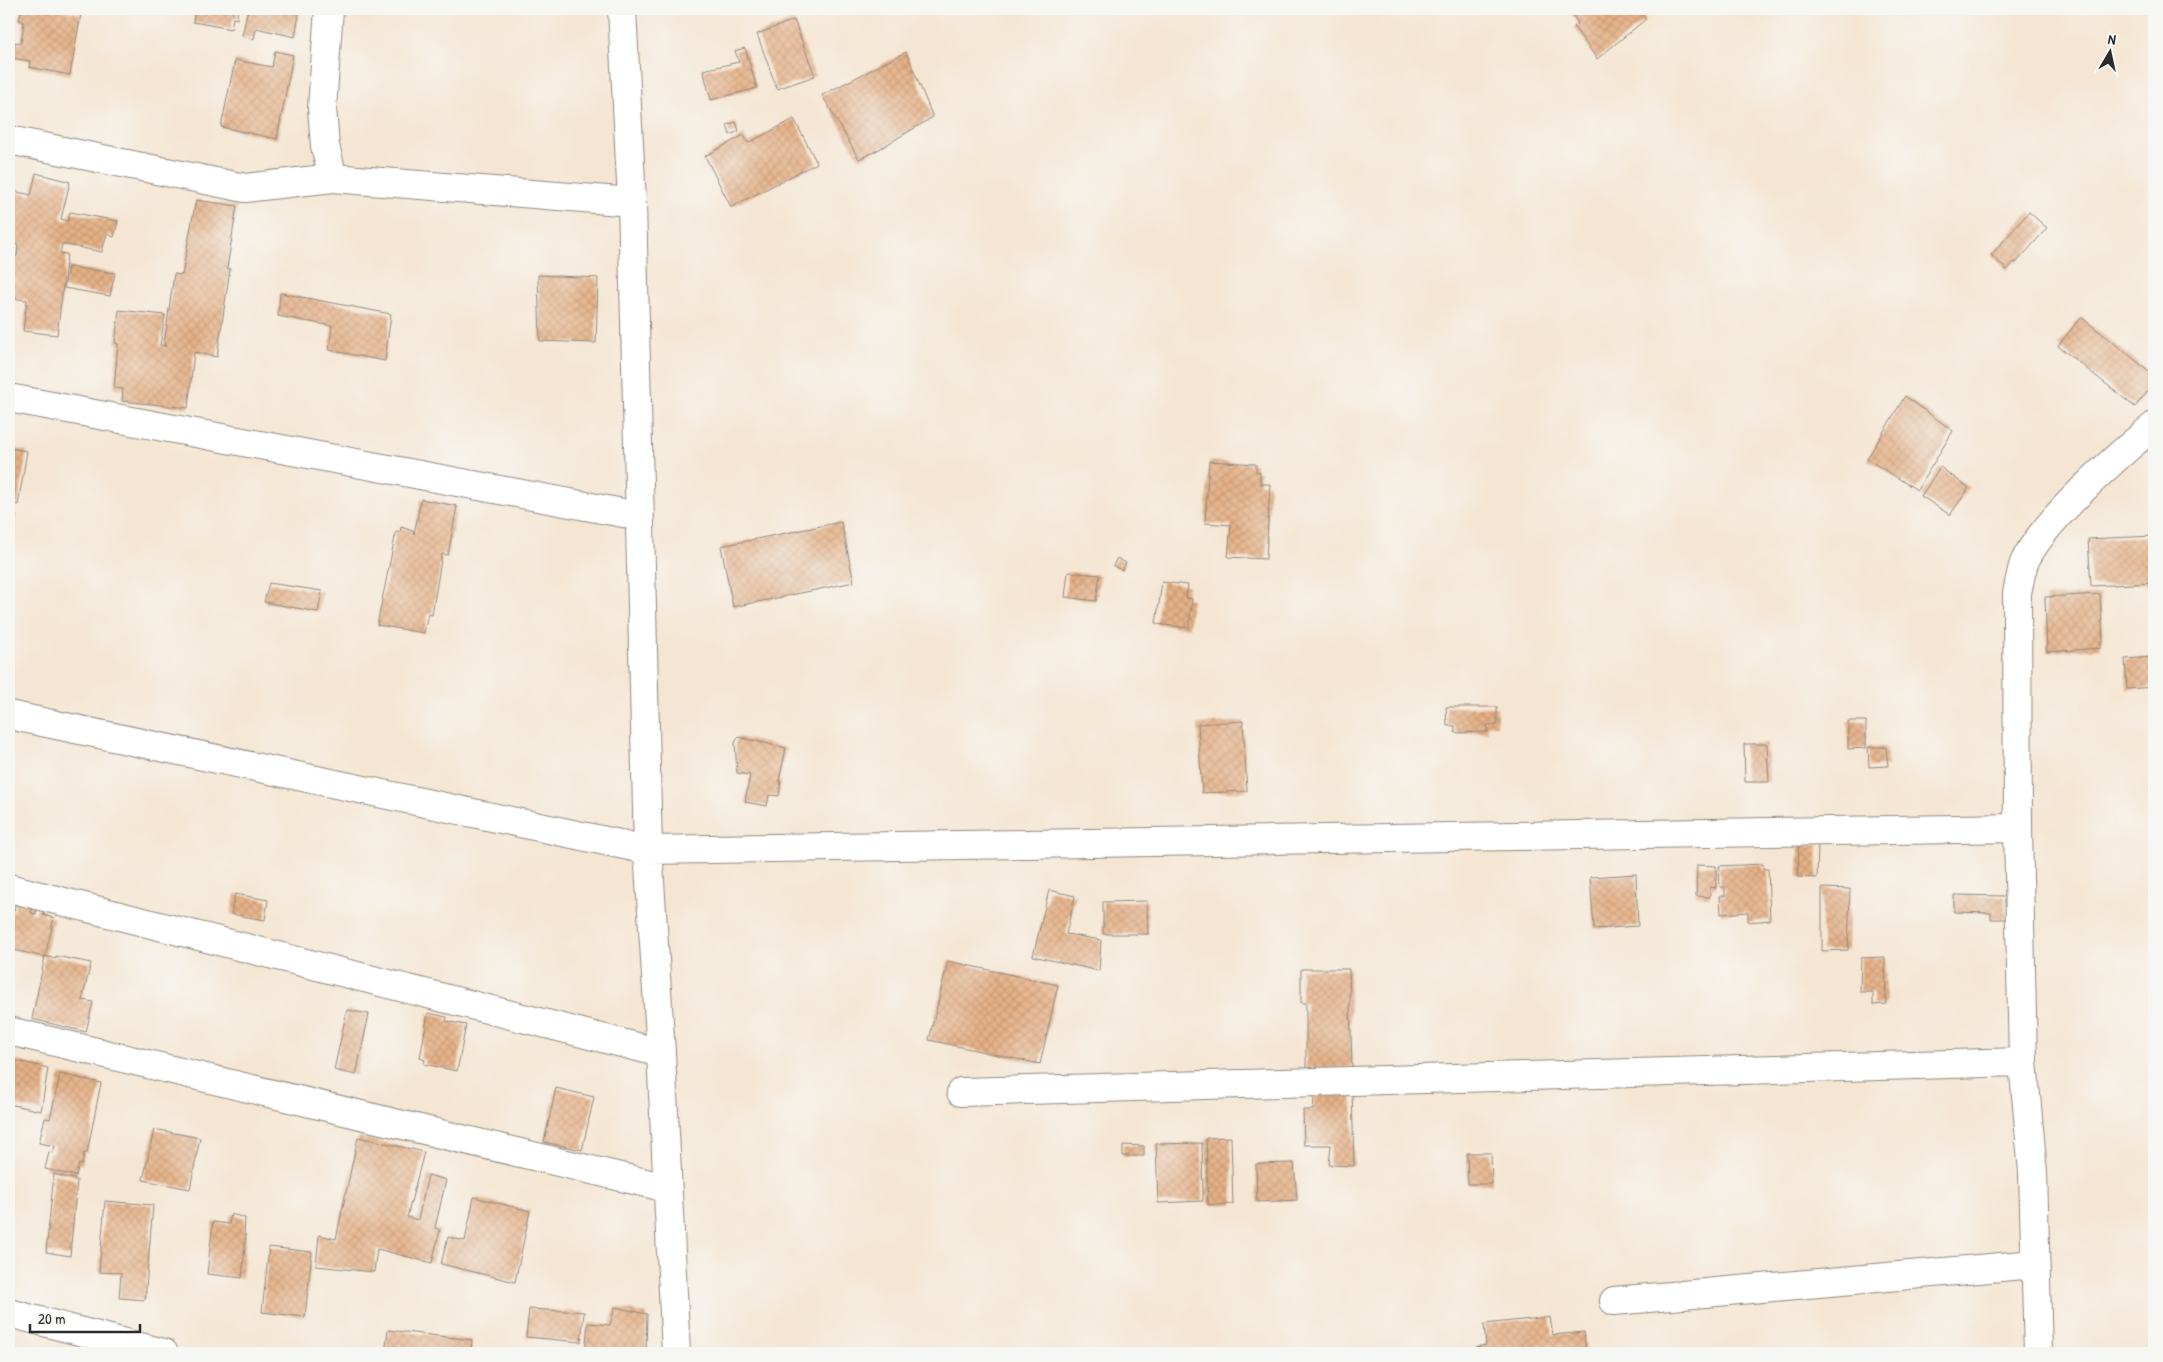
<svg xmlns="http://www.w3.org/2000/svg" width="2163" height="1362" font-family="'Patrick Hand',sans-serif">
	<defs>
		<pattern id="building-cross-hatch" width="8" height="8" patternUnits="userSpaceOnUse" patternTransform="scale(1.25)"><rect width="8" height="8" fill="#e6b186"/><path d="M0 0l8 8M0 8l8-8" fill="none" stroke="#c59874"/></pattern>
	</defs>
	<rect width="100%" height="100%" fill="#f6f6f2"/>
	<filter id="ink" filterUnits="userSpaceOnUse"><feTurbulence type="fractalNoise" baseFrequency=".02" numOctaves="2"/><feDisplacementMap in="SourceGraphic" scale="10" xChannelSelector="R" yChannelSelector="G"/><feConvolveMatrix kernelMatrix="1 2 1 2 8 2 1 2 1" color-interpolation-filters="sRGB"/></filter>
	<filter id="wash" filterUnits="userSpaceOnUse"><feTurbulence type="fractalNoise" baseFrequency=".0096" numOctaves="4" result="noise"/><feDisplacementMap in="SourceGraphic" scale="20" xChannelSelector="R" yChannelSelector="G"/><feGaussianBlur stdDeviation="1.12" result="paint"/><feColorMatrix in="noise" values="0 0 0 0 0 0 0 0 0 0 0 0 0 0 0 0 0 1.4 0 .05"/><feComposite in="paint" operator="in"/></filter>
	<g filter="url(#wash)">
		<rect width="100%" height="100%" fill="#f5e6d3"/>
		<g id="blocks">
			<path fill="url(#building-cross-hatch)" d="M22 9H56L81 14 70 75 29 67 30 61 12 58 15 42 21 43 24 22 19 20Z
				M190 9H238L237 19 233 18 231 29 193 22 195 11Z
				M248 9H300L295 37 256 28 254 39 242 36Z
				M1577 9H1638L1646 19 1597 59 1574 27 1578 23 1571 13Z
				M794 20 815 76 777 89 757 34Z
				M745 48 757 88 711 100 703 70 739 62 735 51Z
				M275 51 293 55 277 139 221 127 235 60 272 67Z
				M906 52 933 117 876 151 859 159 822 95Z
				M794 119 817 163 731 207 705 156 744 135 748 143Z
				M736 122 739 131 730 135 727 125Z
				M36 173 70 182 61 219 68 221 70 212 118 221 114 237 107 234 102 252 62 244 60 253 67 254 57 335 23 331 27 300 9 298 10 255 17 256 18 245 9 243V190L31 195Z
				M196 200 237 206 227 268 230 269 217 357 194 352 188 408 122 401 123 389 114 388 118 344 115 343 119 310 165 315 160 345 166 346 164 344 174 274 182 275Z
				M2029 212 2047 228 2016 263 2014 262 2007 270 1991 255Z
				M68 267 115 273 110 296 64 288Z
				M538 275 598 278 596 343 540 341Z
				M280 293 391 314 385 361 329 350 332 326 278 316Z
				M2081 317 2154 375V383L2135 407 2058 346Z
				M1905 396 1953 431 1917 490 1867 459Z
				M9 448 27 451 18 505 9 503Z
				M1209 461 1256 464V472H1260V484H1270L1266 559 1228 557 1231 525 1205 523Z
				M1940 467 1969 488 1950 515 1921 496Z
				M421 499 457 506 448 555 442 554 432 615 428 614 424 633 377 625 396 532H400L401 527 413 531 414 534Z
				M9 514 16 515 10 549H9Z
				M841 522 854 582 733 607 721 546Z
				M2154 536V583L2091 586 2088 539Z
				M1117 558 1126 563 1122 570 1113 566Z
				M1068 572 1100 575 1096 601 1065 597Z
				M1162 582 1188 585 1186 598 1192 599 1189 628 1156 624Z
				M269 583 322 591 318 612 264 602Z
				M2100 594 2103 641H2100L2101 648 2047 652 2045 597Z
				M2154 657V687L2127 689 2125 659Z
				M1446 707H1497V725H1487L1488 732 1455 733V726H1447Z
				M1243 721 1247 791 1202 793 1198 724Z
				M1848 721H1866V748L1848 749Z
				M738 737 786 748 779 781H781L779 796 769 795 767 806 745 802 750 775 737 773 735 743Z
				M1744 744H1767L1769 782H1745Z
				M1868 747H1886L1888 766 1869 767Z
				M1799 845H1818L1817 878 1798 877Z
				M1763 864V869H1768L1770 920 1748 922V912L1721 914 1720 896H1725V887H1720L1719 866Z
				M1697 865 1716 866V888L1710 887V897L1696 896Z
				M1636 874 1638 926 1594 929 1590 877Z
				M1822 888 1850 889 1848 950 1822 951Z
				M1049 890 1075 896 1066 934 1101 940 1099 971 1033 956Z
				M235 894 268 900 265 920 231 914Z
				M1954 895 2005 896 2006 919H1991V913L1954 912Z
				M16 899 33 904 31 913 36 914 37 908 45 910 43 915 54 918 45 957 9 949V911H14Z
				M1147 901 1148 934H1103V902Z
				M45 956 56 959V956L91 963 82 1000 93 1002 86 1032 32 1019Z
				M1885 957 1886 1004 1873 1005V992H1860L1861 958Z
				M948 961 1058 985 1040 1064 929 1040Z
				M1301 969H1349L1352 1067 1306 1068V1003H1301Z
				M347 1010 369 1014 356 1075 334 1070Z
				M428 1013 447 1017 446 1021 466 1025 457 1071 424 1064 425 1060 420 1058Z
				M9 1059 48 1068 41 1111 9 1104Z
				M60 1074 101 1083 87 1153H84L82 1165 79 1164 76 1176 45 1169 49 1152 53 1153 55 1146 39 1143 45 1118 50 1119Z
				M556 1088 594 1097 582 1150 544 1142Z
				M1315 1088 1352 1090 1354 1166 1329 1165 1331 1145H1304L1303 1110H1313Z
				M154 1129 200 1138 190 1189 143 1180Z
				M358 1137 424 1152 407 1217 418 1220 428 1175 446 1180 435 1228 440 1230 432 1263 377 1249 374 1272 316 1266 319 1235 336 1239Z
				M1231 1137 1233 1204 1208 1205 1206 1138Z
				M1202 1143 1203 1201 1158 1203 1156 1144Z
				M1123 1145 1144 1146V1156H1123Z
				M1467 1153H1491L1492 1184H1468Z
				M1294 1163 1297 1200 1257 1202 1256 1164Z
				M54 1174 77 1180 70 1256 46 1252Z
				M474 1197 530 1211 515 1282 441 1264 448 1237 465 1241Z
				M105 1201 153 1205 145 1300 119 1298 121 1273 99 1272Z
				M231 1214 245 1218 244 1235H246L242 1278 207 1274 213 1222 229 1224Z
				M269 1247 312 1252 305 1317 262 1312Z
				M615 1307 647 1314 646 1353H585L588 1323 610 1325Z
				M529 1309 584 1312 581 1342 526 1337Z
				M1550 1317 1553 1335 1584 1332 1586 1353H1477L1476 1347 1486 1345 1484 1324Z
				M388 1330 472 1340 471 1353H385Z"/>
		</g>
	</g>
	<g filter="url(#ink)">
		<use href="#blocks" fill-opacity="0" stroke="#90887f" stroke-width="1"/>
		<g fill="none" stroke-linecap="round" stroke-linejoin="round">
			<defs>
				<path id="minor" d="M329 9 322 108 325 146 333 178
					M622 9 632 202 648 850 661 1053 676 1353
					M9 140 245 188 333 178 632 202
					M9 398 639 516
					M9 715 648 850 2018 828
					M9 888 661 1053
					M9 1031 667 1188
					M961 1092 2023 1062
					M1614 1301 2035 1264
					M9 1313 164 1353
					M2038 1353 2033 1172 2023 1062 2018 828 2017 593C2019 584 2021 572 2024 563 2041 523 2119 454 2154 426"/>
			</defs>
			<use href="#minor" stroke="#90887f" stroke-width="30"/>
			<use href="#minor" stroke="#fff" stroke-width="28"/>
		</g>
	</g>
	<rect width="2163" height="1362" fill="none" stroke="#f6f6f2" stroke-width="30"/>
	<g transform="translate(2110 52) rotate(9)" stroke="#f6f6f2" stroke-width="4" paint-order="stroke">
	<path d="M0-4L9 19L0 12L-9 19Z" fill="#2b2b2b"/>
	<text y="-8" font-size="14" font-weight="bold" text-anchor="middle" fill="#2b2b2b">N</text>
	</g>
	<path d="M30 1324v8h110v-8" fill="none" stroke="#2b2b2b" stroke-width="2.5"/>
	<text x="38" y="1324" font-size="15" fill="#2b2b2b" stroke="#f6f6f2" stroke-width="4" paint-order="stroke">20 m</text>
</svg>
